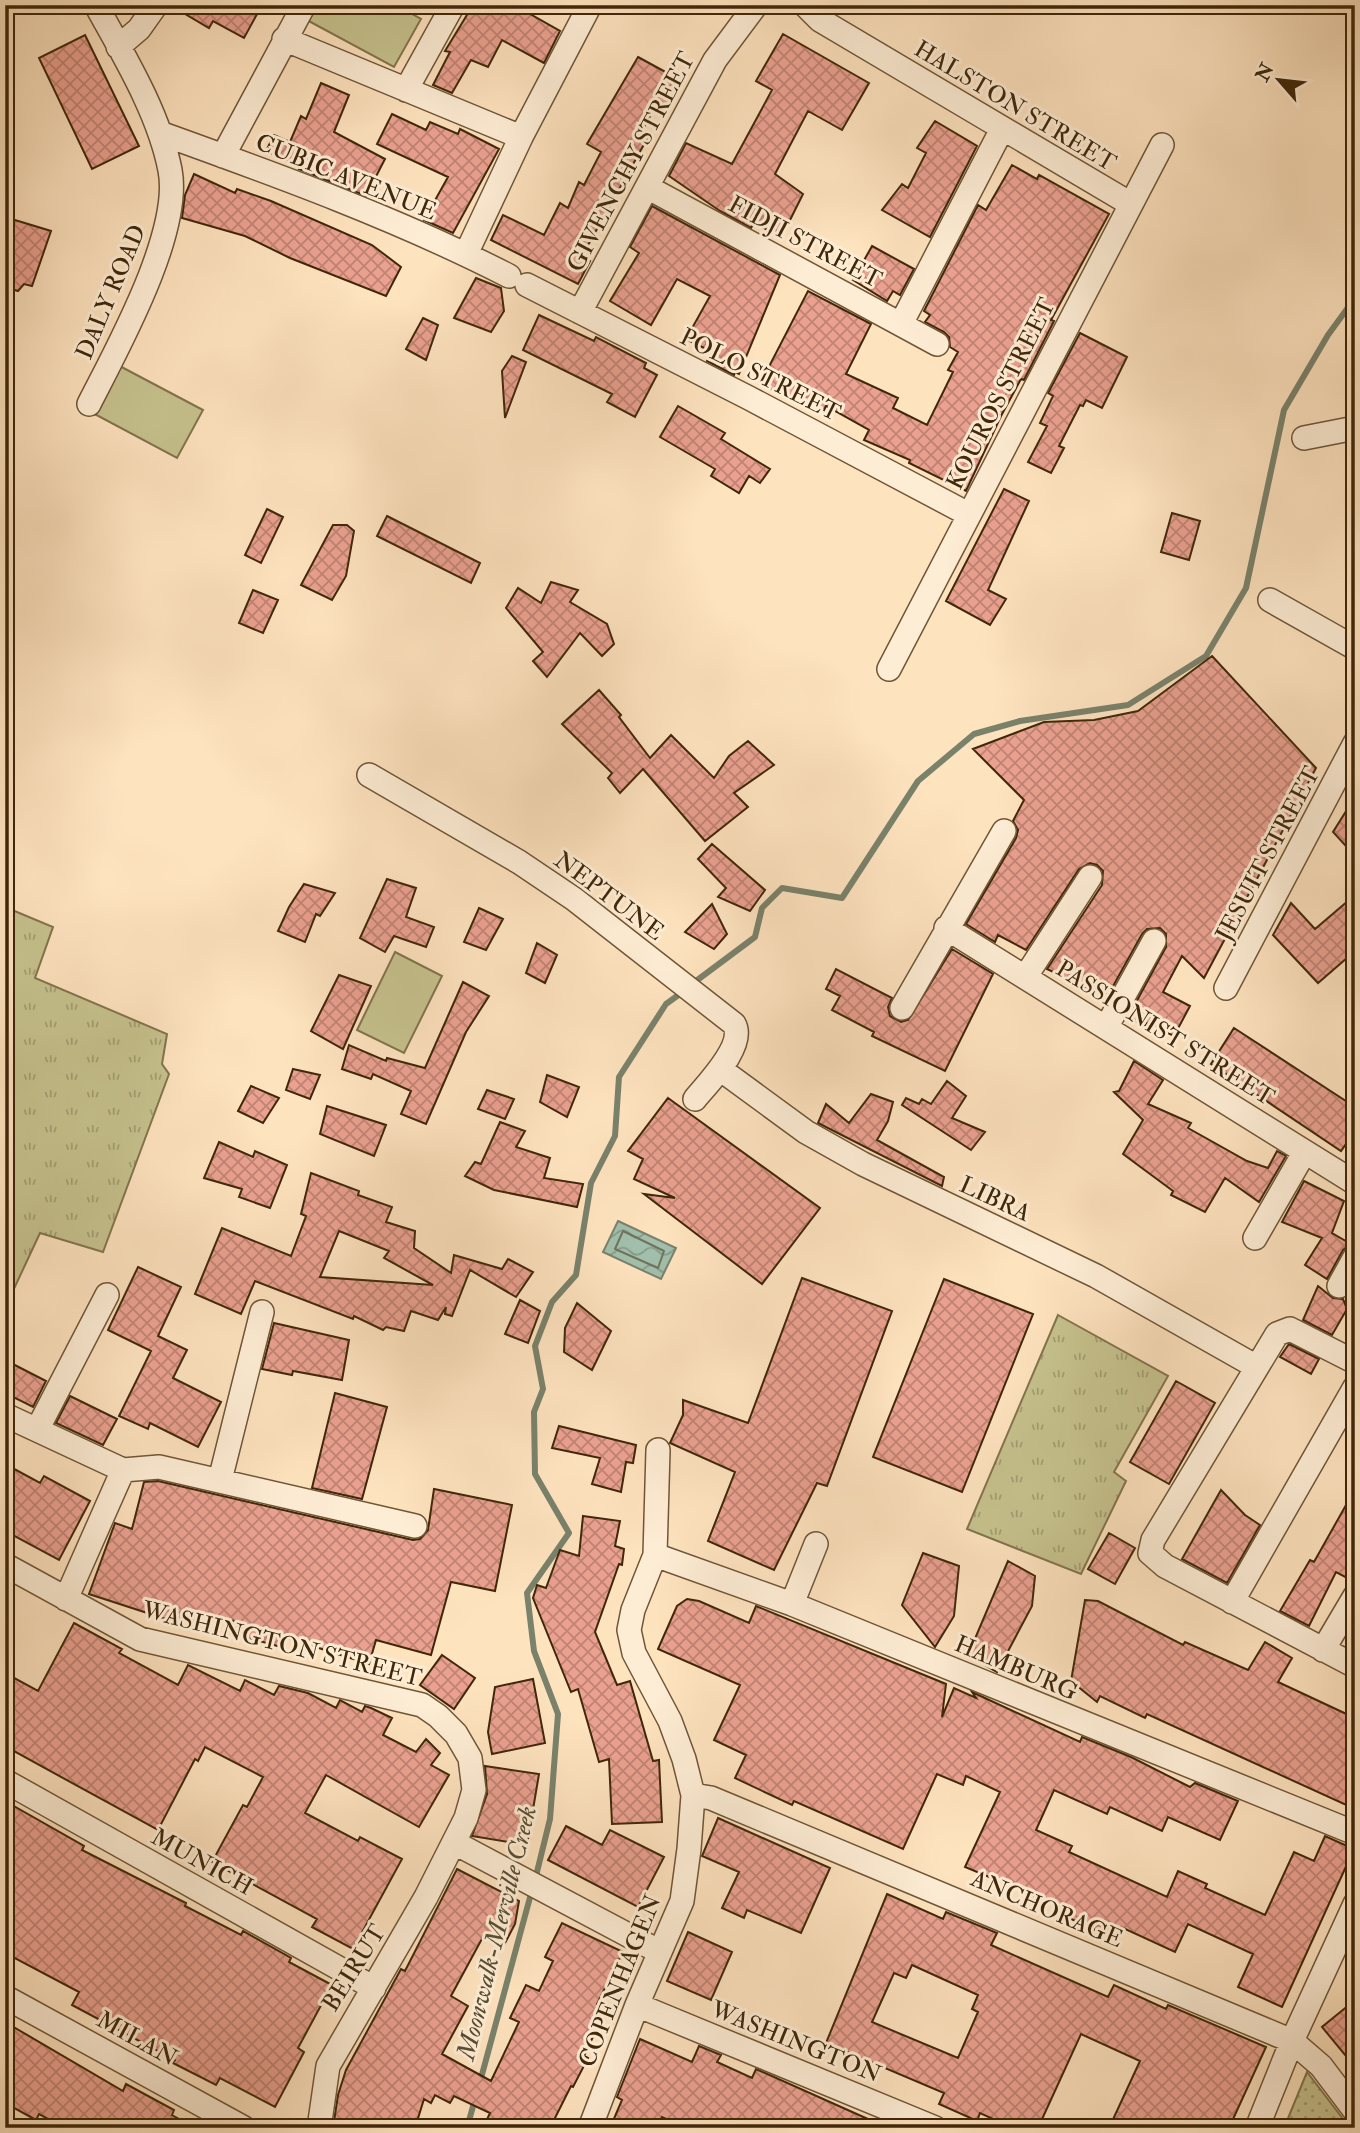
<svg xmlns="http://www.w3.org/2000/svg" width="1360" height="2133" font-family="'IM FELL Double Pica',serif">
	<defs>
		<pattern id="grass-tufts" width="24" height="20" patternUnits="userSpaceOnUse" patternTransform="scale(1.75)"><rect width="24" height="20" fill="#c6c28e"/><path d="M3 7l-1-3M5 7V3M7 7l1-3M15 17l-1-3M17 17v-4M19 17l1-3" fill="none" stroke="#a29e72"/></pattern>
		<pattern id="park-dots" width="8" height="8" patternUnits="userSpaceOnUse" patternTransform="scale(1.75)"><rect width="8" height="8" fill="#c6c28e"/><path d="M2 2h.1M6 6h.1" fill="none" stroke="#a29e72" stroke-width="1.8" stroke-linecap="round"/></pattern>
		<pattern id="water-waves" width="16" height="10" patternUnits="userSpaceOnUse" patternTransform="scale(1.75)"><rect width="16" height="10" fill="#a1bfac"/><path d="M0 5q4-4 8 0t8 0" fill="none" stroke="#859b8a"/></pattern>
		<pattern id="building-cross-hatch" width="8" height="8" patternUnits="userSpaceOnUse" patternTransform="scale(1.75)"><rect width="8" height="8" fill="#eba190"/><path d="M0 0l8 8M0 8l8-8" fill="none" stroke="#c08374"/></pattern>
	</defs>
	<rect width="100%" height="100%" fill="#fee3bf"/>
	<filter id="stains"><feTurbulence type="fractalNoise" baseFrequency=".00286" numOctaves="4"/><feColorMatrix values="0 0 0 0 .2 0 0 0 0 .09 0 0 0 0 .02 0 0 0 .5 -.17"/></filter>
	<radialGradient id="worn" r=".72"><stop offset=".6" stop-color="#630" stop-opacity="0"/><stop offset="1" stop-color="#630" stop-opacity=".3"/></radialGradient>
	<path fill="url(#grass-tufts)" stroke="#82744c" stroke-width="2" d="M5 907 53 927 35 978 167 1034 162 1064 169 1074 103 1252 40 1233 5 1308Z
		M1058 1315 1168 1376 1114 1472 1126 1481 1081 1574 967 1529Z"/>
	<path fill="url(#park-dots)" stroke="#82744c" stroke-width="2" d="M1307 2072 1350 2128H1284Z"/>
	<path fill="#c6c28e" stroke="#82744c" stroke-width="2" d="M313 5H396L421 19 394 67 305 19Z
		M114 363 203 410 177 458 89 411Z
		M395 952 442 976 404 1053 357 1030Z"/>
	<path fill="url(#water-waves)" stroke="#7a826b" stroke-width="2" d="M618 1221 676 1248 661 1279 603 1252Z"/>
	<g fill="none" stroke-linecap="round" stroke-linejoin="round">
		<path stroke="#70735b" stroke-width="2" d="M623 1231 664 1251 658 1268 615 1249Z"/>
		<path stroke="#7a826b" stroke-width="6" d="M692 984 755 937 762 908 782 888 842 898 918 781 974 734 1020 721 1128 705 1206 656 1246 588 1284 410 1328 335 1355 298
			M535 1880 550 1819 558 1714 534 1651 527 1593 569 1533 535 1474 534 1412 543 1389 535 1346 552 1302 576 1275 591 1183 615 1136 619 1077 666 1004 684 991
			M480 2082 532 1890
			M467 2128 475 2099"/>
	</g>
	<path fill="url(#building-cross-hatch)" stroke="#3f270a" stroke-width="2" fill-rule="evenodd" d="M170 5H262L244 38 213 21 209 28Z
		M473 5H514L560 31 544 63 502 40 488 67 471 60 452 93 433 85 450 52 445 51Z
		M783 34 869 83 842 130 808 111 775 174 803 194 781 238 754 222 751 228 720 211 669 176 686 143 732 164 772 90 756 81Z
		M85 35 139 146 92 169 39 58Z
		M638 57 682 81 665 111 656 106 640 134 647 139 582 256 590 261 578 284 491 240 503 215 544 235 560 203 568 208 579 182 584 185 601 152 587 144Z
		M321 83 349 95 334 132 385 159 366 196 299 169 301 166 266 151 274 135 290 142 301 116 306 119Z
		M392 114 426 130 430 122 458 134 460 129 499 149 453 233 424 220 448 177 377 144Z
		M935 121 977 146 930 237 882 210 902 184 908 188 926 153 917 148Z
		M1012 165 1037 179 1039 175 1109 214 1051 320 1054 321 1024 380 1021 379 1001 416 966 491 909 463 910 460 864 440 869 430 826 406 824 410 793 393 790 398 760 384 808 291 871 324 846 374 898 398 893 408 927 425 953 372 948 370 958 352 950 347 949 337 944 332 925 322 930 315 924 311 978 205 986 210Z
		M194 174 235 193 237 189 271 201 372 245 401 267 386 296 290 258 245 236 182 218 185 195Z
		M652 206 780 275 739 374 735 372 734 375 707 361 712 352 686 339 710 296 677 279 651 325 610 301 639 253 630 247Z
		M5 217 51 231 32 286 24 284 18 291 5 287Z
		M872 246 914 269 900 295 893 291 887 301 853 280Z
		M476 278 501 288 504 311 491 332 454 318Z
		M539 315 594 341 596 337 646 363 644 368 657 375 635 417 607 402 612 394 523 350Z
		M423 318 438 325 426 360 406 349Z
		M1080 333 1127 357 1102 408 1086 400 1083 406 1080 405 1059 446 1064 448 1051 473 1028 462 1047 426 1040 423 1053 396 1048 393Z
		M512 356 526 362 505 418 502 371Z
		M678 406 725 433 721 439 770 469 760 483 749 476 739 493 711 476 715 469 660 437Z
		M1004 489 1029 501 988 590 1006 599 990 625 946 601Z
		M267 509 283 517 261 563 245 555Z
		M1172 513 1200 521 1189 560 1161 552Z
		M387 516 480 563 471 583 377 536Z
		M333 525H347L354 531 346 576 332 600 301 585Z
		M551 582 578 590 570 602 607 624 614 644 602 656 580 633 547 677 533 661 543 652 506 608 518 588 541 603Z
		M253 590 278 600 263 633 239 623Z
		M1212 656 1316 768 1204 978 1182 956 1163 992 1190 1006 1174 1036 1147 1023 1145 1026 1128 1017 1166 947V934L1160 928 1147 929 1142 934 1107 997 1047 969 1102 885 1103 871 1097 865 1090 863 1079 869 1026 950 998 935 995 942 966 924 1016 838 1018 830 1013 821 1024 800 973 749 1044 722 1094 720 1138 711Z
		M599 690 621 715 619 717 650 758 671 735 714 778 729 756 748 741 774 765 734 793 748 807 705 841 643 769 620 793 608 778 612 773 562 724Z
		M1355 797V856L1333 832Z
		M712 844 765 890 750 911 718 897 726 888 698 859Z
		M387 879 416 888 406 917 434 927 426 947 394 936 385 952 360 938Z
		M304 884 335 893 320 916 316 914 305 942 278 931 289 907Z
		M1355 895V951L1318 983 1273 935 1291 903 1315 929Z
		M712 904 727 934 714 949 685 932Z
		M479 908 503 919 486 950 464 942Z
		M537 943 557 955 545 983 526 973Z
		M952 949 993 974 945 1071 872 1036 874 1032 832 1010 840 996 826 989 836 969 892 998 888 1007 890 1016 901 1022 908 1020Z
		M339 975 371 986 343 1049 311 1031Z
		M463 982 489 996 466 1032 426 1124 401 1114 411 1091 373 1074 371 1079 342 1069 349 1045 386 1061 387 1058 425 1068Z
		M1234 1028 1355 1107V1131L1341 1151 1211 1064Z
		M1134 1061 1163 1080 1148 1104 1191 1123 1188 1128 1247 1161 1268 1168 1277 1151 1286 1156 1259 1202 1225 1178 1205 1212 1171 1195 1173 1191 1123 1154 1143 1120 1114 1092 1119 1091Z
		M293 1069 320 1075 310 1099 286 1090Z
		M547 1075 579 1087 567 1117 540 1102Z
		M947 1081 966 1096 952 1118 985 1132 971 1150 902 1105 906 1098 919 1104 922 1099 931 1104Z
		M251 1086 279 1098 263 1123 238 1111Z
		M487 1090 514 1099 505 1119 478 1109Z
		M871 1094 893 1102 888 1121 877 1140 944 1177 942 1186 818 1123 826 1104 849 1123Z
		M668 1098 820 1208 762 1284 644 1194 675 1198 634 1179 643 1159 628 1151Z
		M327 1106 386 1125 374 1156 320 1134Z
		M500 1122 525 1131 516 1147 550 1158 544 1178 583 1184 577 1207 494 1190 465 1176 475 1162 481 1164Z
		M219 1142 253 1157 255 1151 287 1165 270 1208 239 1197 242 1189 204 1178Z
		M311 1173 359 1191 358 1195 392 1207 386 1222 415 1231 414 1248 451 1273 454 1255 502 1269 508 1259 533 1272 516 1297 470 1270 452 1316 445 1314 446 1307 438 1320 411 1311 404 1331 386 1327 383 1330 354 1316 353 1319 255 1281 241 1314 195 1294 222 1228 291 1256 306 1216 301 1214ZM339 1231 389 1251 384 1258 433 1285 320 1277Z
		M1304 1181 1344 1201 1332 1233 1351 1244 1343 1250 1327 1279 1305 1265 1322 1238 1282 1222Z
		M138 1267 181 1287 158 1336 187 1350 173 1378 221 1402 198 1447 150 1423 148 1429 119 1416 151 1351 108 1330Z
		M802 1278 892 1311 827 1486 817 1483 774 1570 708 1541 735 1472 670 1443 683 1415V1400L748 1423Z
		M944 1279 1033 1314 962 1492 873 1457Z
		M1318 1286 1333 1298 1343 1299 1347 1309 1332 1335 1303 1320Z
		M520 1300 540 1311 528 1343 505 1334Z
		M577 1303 611 1331 592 1370 564 1352 565 1328Z
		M274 1323 349 1340 342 1380 293 1371 292 1375 262 1369Z
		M1289 1344 1319 1359 1311 1374 1280 1357Z
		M5 1360 46 1381 33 1407 5 1393Z
		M1176 1381 1215 1403 1169 1484 1130 1462Z
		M335 1393 387 1407 362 1499 312 1488Z
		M70 1396 117 1419 103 1445 56 1423Z
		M559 1426 636 1445 633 1463 626 1462 621 1492 592 1484 600 1458 552 1448Z
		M5 1464 40 1483 44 1476 90 1501 59 1560 5 1531Z
		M158 1481 413 1540 420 1539 428 1530 434 1489 512 1505 495 1591 451 1582 431 1655 376 1640 369 1664 284 1637 281 1647 231 1633 234 1621 200 1612 197 1624 183 1620 181 1624 89 1594 115 1523 132 1529 144 1482Z
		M1355 1489V1582L1336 1572 1309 1626 1280 1611 1310 1560 1314 1562Z
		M1221 1490 1245 1515 1260 1525 1227 1583 1182 1559Z
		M583 1516 620 1521 615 1546 624 1549 622 1565 619 1564 595 1632 617 1685 630 1681 653 1761 659 1760 662 1822 612 1824 609 1759 599 1762 578 1689 571 1692 533 1598 537 1585 546 1588 560 1550 579 1556Z
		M1109 1533 1135 1548 1115 1584 1088 1569Z
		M923 1553 959 1566 954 1616 935 1647 902 1605Z
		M1008 1561 1035 1576 1032 1606 997 1672 968 1655Z
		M687 1599 699 1601 749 1623 756 1606 946 1684 942 1717 954 1688 976 1698 972 1692 1080 1742 1082 1737 1131 1757 1190 1787 1195 1783 1238 1801 1220 1840 1168 1817 1162 1831 1110 1807 1107 1814 1054 1790 1036 1830 1072 1846 1069 1852 1167 1897 1178 1871 1207 1884 1205 1888 1265 1915 1294 1852 1314 1861 1325 1836 1354 1849 1282 2007 1238 1987 1253 1954 1188 1924 1175 1952 1121 1927 1115 1939 1071 1919 1074 1912 965 1867 1000 1792 966 1776 963 1785 937 1774 903 1849 794 1801 792 1805 735 1778 746 1755 714 1740 740 1685 658 1649 677 1606Z
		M1085 1600 1098 1601 1183 1645 1185 1642 1248 1670 1265 1642 1292 1658 1278 1682 1355 1718V1809L1147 1714 1145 1718 1100 1696 1097 1702 1071 1681Z
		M74 1623 122 1649 119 1653 178 1685 188 1665 240 1691 245 1680 274 1695 279 1686 308 1693 336 1708 340 1700 362 1712 365 1706 371 1708 392 1718 383 1735 416 1752 426 1739 440 1753 431 1765 449 1775 419 1827 326 1775 305 1813 358 1841 360 1837 402 1859 353 1949 312 1927 317 1919 212 1862 243 1805 247 1807 263 1777 205 1747 198 1761 195 1759 158 1830 10 1749 12 1746 5 1743V1673L38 1691Z
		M442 1655 475 1678 454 1709 420 1685Z
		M533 1679 545 1743 492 1754 488 1732 495 1687Z
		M485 1766 539 1774 527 1845 472 1836 487 1794Z
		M5 1801 84 1846 82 1850 186 1903 185 1906 241 1935 243 1931 291 1958 289 1962 332 1985 298 2048 304 2052 275 2107 220 2078 216 2085 173 2063 175 2060 72 2005 79 1992 5 1953Z
		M718 1818 830 1868 801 1933 747 1910 744 1918 722 1908 739 1872 702 1856Z
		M566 1826 602 1845 610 1830 664 1857 638 1907 548 1860Z
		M457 1869 519 1901 515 1924 504 1945 484 1935 451 1996 468 2006 442 2054 491 2081 519 2022 510 2018 526 1985 539 1991 553 1961 545 1957 562 1923 623 1952 597 2004 606 2009 584 2056 588 2058 573 2087 571 2086 550 2128H483L490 2113 454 2096 450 2103 435 2095 431 2103 424 2099 415 2128H333L338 2095 346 2070 401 1969 405 1971Z
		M887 1894 943 1919 946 1912 997 1933 991 1945 1108 1997 1114 1985 1166 2009 1168 2005 1266 2047 1229 2128H1109L1140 2061 1081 2034 1038 2128H1013L980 2113 977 2121 939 2104 944 2093 826 2043ZM912 1965 978 1995 972 2009 978 2012 958 2058 872 2022 894 1973 906 1978Z
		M688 1932 732 1952 711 2000 667 1981Z
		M1355 2000V2067L1322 2027Z
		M5 2022 123 2091 126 2084 174 2110 172 2115 195 2128H65L39 2114 36 2120 5 2103Z
		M640 2039 692 2062 699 2046 721 2055 717 2062 752 2078 756 2069 888 2128H686L662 2117 657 2128H610L622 2100 617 2097Z"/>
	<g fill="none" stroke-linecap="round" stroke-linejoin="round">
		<defs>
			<path id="minor" d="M805 5 820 20 1129 203
				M284 39 521 137
				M118 47 139 29 156 5
				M406 90 453 5
				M160 133C277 175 398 219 509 276
				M223 156 304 5
				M647 187 937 344
				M466 254 521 137 590 5
				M527 285 749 398 968 514
				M580 312 715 60 756 5
				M901 324 1002 129
				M89 404C118 347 182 232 170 170 159 113 124 56 96 5
				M1304 438 1355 428
				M1270 600 1355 648
				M889 669 1162 145
				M369 775 519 862 574 899 734 1024C746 1045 708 1083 695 1099
				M946 928 1355 1183
				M1026 976 1090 877
				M1226 988 1355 743
				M902 1008 1004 831
				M1107 1026 1154 941
				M720 1069 806 1132 863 1164 1096 1276 1255 1366
				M1255 1238 1304 1153
				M1339 1286 1355 1257
				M1355 1362 1290 1329 1277 1334 1153 1540 1150 1553 1165 1566 1355 1666
				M5 1415 123 1470 159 1467 415 1526
				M37 1430 107 1295
				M220 1480 262 1312
				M655 1555 792 1604 1355 1833
				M5 1565 140 1639 422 1705 438 1716 456 1734 470 1758 474 1790 466 1818 426 1897 328 2066 319 2128
				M66 1599 123 1470
				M1232 1602 1355 1387
				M792 1604 816 1544
				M1323 1650 1355 1596
				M5 1781 374 1988
				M693 1795 711 1798 1292 2041 1321 2066 1355 2111
				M455 1843 660 1952
				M5 1997 244 2128
				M637 2005 935 2128
				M590 2128 637 2005 682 1901 689 1849 693 1795 684 1759 670 1721 634 1653 629 1630 633 1610 655 1555 658 1450
				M1257 2128 1292 2041 1355 1904"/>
		</defs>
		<use href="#minor" stroke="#6f5637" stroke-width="26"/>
		<use href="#minor" stroke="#feedd5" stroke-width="23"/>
	</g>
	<g text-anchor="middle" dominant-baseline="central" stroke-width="6" stroke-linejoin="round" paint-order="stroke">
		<g font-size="24" fill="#3f270a" stroke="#feedd5">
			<text transform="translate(1015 106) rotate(31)">HALSTON STREET</text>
			<text transform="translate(631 162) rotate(-62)">GIVENCHY STREET</text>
			<text transform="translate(346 177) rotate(22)">CUBIC AVENUE</text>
			<text transform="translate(805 242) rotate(28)">FIDJI STREET</text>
			<text transform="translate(111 292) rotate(-67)">DALY ROAD</text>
			<text transform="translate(760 375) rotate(27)">POLO STREET</text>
			<text transform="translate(1001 394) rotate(-63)">KOUROS STREET</text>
			<text transform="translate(1268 854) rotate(-62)">JESUIT STREET</text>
			<text transform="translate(609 896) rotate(37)">NEPTUNE</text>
			<text transform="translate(1165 1033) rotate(32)">PASSIONIST STREET</text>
			<text transform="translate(995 1199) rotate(25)">LIBRA</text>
			<text transform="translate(282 1644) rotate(14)">WASHINGTON STREET</text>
			<text transform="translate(1016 1668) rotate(23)">HAMBURG</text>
			<text transform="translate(202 1862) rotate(29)">MUNICH</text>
			<text transform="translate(1047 1909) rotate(23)">ANCHORAGE</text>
			<text transform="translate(354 1968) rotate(-58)">BEIRUT</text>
			<text transform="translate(620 1981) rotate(-68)">COPENHAGEN</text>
			<text transform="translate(137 2039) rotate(29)">MILAN</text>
			<text transform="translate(796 2042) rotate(22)">WASHINGTON</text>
		</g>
		<g font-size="26" font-style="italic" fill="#584d32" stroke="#feedd5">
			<text transform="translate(497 1933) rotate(-76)">Moonwalk-Merville Creek</text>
		</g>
	</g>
	<rect width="1360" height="2133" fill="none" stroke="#fee3bf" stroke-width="28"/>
	<rect x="7" y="7" width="1346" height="2119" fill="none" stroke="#3f270a" stroke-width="3.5"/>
	<rect x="14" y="14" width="1332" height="2105" fill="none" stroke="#3f270a" stroke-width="2"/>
	<g transform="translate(1279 80) rotate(298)" stroke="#feedd5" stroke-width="5" paint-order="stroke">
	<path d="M0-5L12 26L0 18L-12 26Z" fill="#3f270a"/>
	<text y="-10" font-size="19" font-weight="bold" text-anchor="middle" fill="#3f270a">N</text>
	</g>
	<rect width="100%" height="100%" filter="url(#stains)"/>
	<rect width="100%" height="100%" fill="url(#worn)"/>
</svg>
